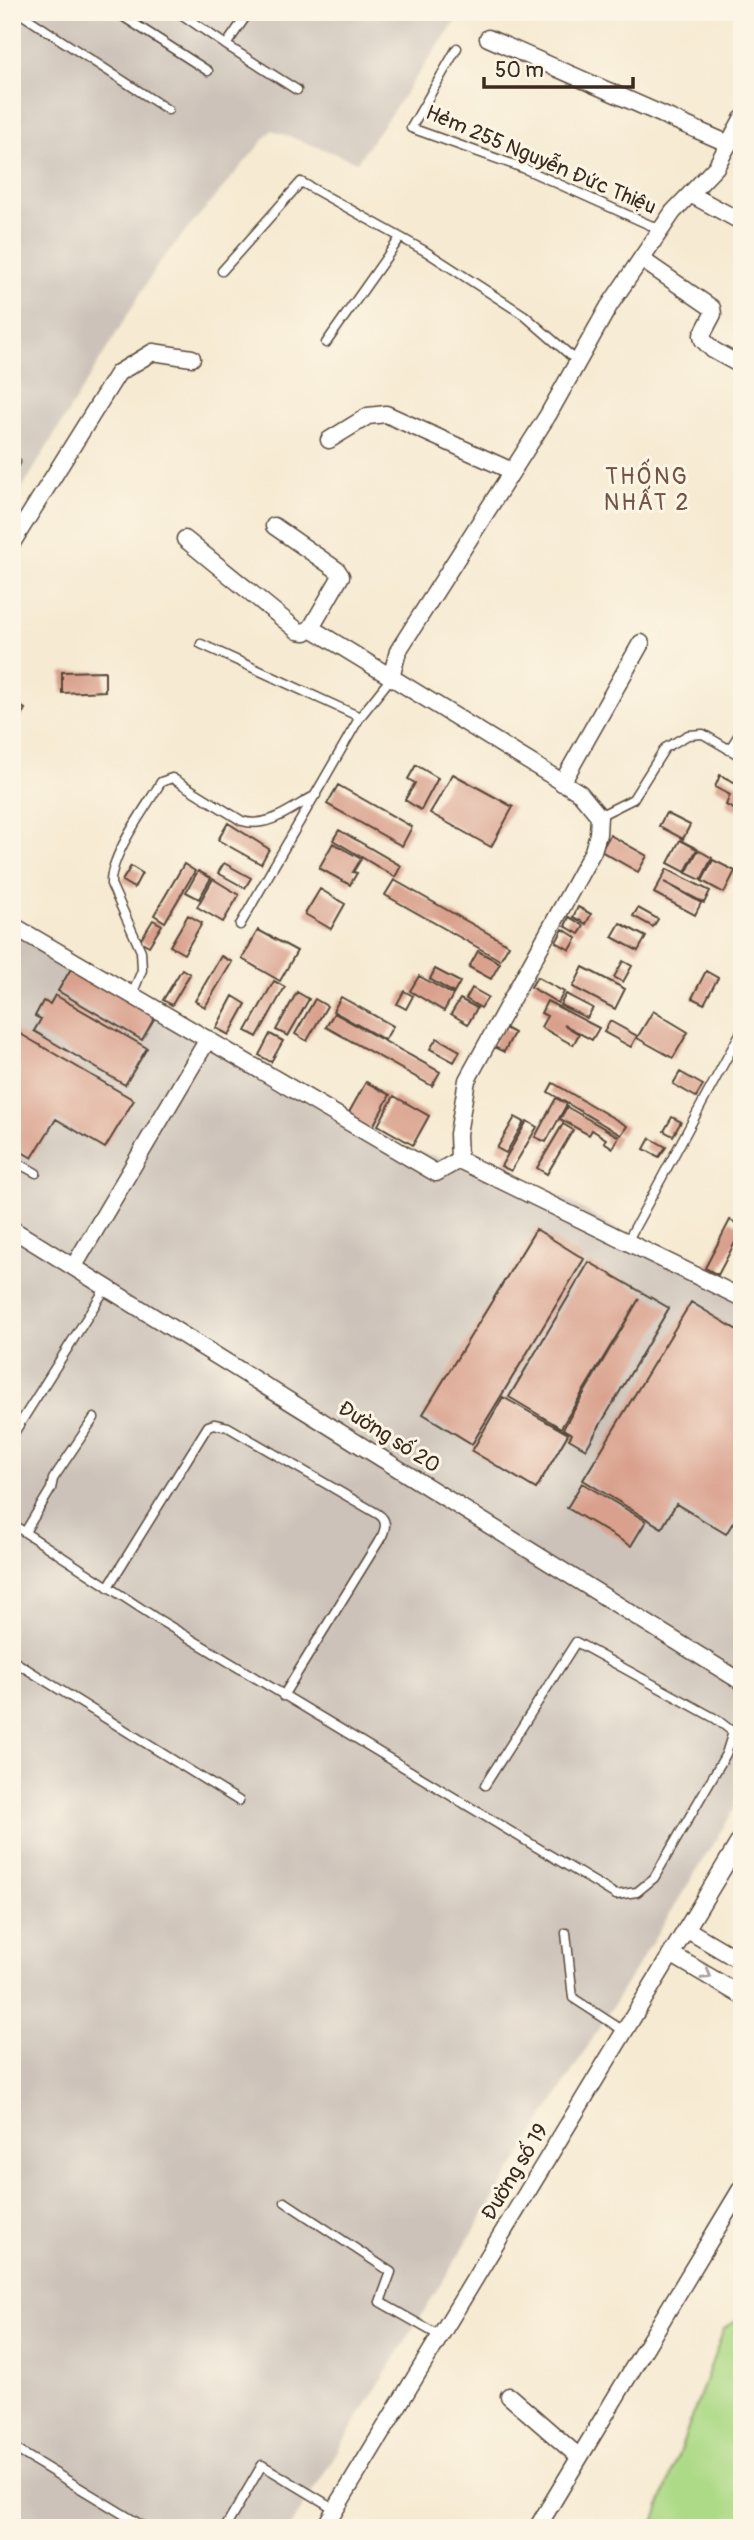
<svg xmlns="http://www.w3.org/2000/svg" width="754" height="2540" font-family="Pangolin,sans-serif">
	<rect width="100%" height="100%" fill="#fcf5e5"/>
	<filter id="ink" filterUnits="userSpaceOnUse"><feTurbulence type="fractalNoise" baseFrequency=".0143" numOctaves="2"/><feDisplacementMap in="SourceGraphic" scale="14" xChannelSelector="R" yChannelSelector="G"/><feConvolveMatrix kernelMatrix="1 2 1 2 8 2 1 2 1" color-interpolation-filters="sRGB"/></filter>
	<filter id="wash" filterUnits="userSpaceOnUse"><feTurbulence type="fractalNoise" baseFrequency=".00686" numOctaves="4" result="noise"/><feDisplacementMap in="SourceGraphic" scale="28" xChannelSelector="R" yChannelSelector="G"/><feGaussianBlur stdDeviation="1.57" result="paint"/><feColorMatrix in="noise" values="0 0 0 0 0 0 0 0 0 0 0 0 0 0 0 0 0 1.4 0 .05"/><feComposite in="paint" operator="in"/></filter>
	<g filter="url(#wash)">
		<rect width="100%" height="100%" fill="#f6ead2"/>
		<path fill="#ccc2b9" d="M12 12H462L357 162 272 130 159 263 12 505Z
			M12 932 400 1146 552 1191 742 1303V1797L290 2528H12Z"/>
		<path fill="#adda87" stroke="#748252" stroke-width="2" d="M742 2317V2528H652L724 2329Z"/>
		<g id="blocks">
			<path fill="#d9a08d" d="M105 671V691L62 693V672Z
				M12 702 25 709 19 720 12 716Z
				M416 765 438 778 421 810 405 800 415 783 408 779Z
				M453 774 513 807 491 847 430 813Z
				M720 775 742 786V801L737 811 726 805 730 795 715 787Z
				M338 785 412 827 402 846 327 804Z
				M666 813 690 825 683 839 659 826Z
				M228 823 269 849 261 864 218 840Z
				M339 830 401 866 395 877 333 840Z
				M610 835 647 856 638 872 601 851Z
				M680 840 697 849 685 872 668 863Z
				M333 843 361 859 353 872 357 873 350 885 319 868Z
				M698 850 712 858 701 880 686 873Z
				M713 860 735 871 724 893 702 881Z
				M224 863 251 878 245 888 218 873Z
				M184 864 195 871 165 922 154 915Z
				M131 866 142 873 134 888 122 881Z
				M667 869 710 891 704 903 664 882 701 903 695 915 654 893Z
				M198 871 211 878 199 899 186 892Z
				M213 879 239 895 223 922 197 907Z
				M394 880 509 945 500 960 385 895Z
				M320 889 345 904 331 929 305 914Z
				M578 907 591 914 586 924 573 917Z
				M638 908 658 919 653 927 633 916Z
				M188 915 202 923 184 954 170 946Z
				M569 917 584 926 579 934 565 926Z
				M153 920 162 925 149 946 140 941Z
				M620 923 646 937 638 951 612 937Z
				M563 929 577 938 570 950 556 942Z
				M258 930 297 951 280 981 242 959Z
				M478 951 500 963 491 979 469 967Z
				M221 956 232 962 205 1007 195 1001Z
				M623 961 632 966 623 982 614 977Z
				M72 967 155 1017 142 1040 58 991Z
				M583 967 625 989 615 1009 573 987Z
				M182 969 190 974 172 1005 163 1000Z
				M435 969 460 982 454 993 430 979Z
				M706 971 718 978 704 1004 692 998Z
				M419 976 453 995 444 1011 410 991Z
				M537 977 564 992 558 1003 531 987Z
				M274 981 285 987 257 1037 246 1031Z
				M472 988 488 997 481 1008 466 999Z
				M404 991 413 996 406 1009 397 1004Z
				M297 992 309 999 288 1036 276 1030Z
				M566 994 593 1008 587 1018 560 1005Z
				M55 995 147 1048 125 1085 34 1031 41 1019 35 1016 43 1001 50 1004Z
				M233 996 246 1004 229 1035 216 1028Z
				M341 997 393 1026 385 1040 333 1011Z
				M315 999 327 1006 307 1041 295 1034Z
				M460 999 477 1008 468 1024 451 1014Z
				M547 1001 599 1028 592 1040 564 1025 579 1034 573 1045 541 1027 547 1016 541 1013Z
				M653 1011 688 1032 673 1058 637 1038Z
				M334 1013 440 1072 432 1086 326 1027Z
				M610 1021 637 1036 631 1047 604 1032Z
				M503 1027 514 1033 504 1052 492 1046Z
				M12 1029 134 1100 105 1148 56 1119 32 1158 12 1146Z
				M270 1034 283 1041 271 1062 259 1055Z
				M437 1038 460 1051 454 1062 430 1049Z
				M680 1072 703 1085 696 1097 673 1084Z
				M366 1082 390 1095 371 1130 347 1116Z
				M553 1083 627 1126 621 1135 548 1092Z
				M394 1096 429 1116 413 1145 378 1125Z
				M556 1098 567 1104 546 1142 535 1137Z
				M567 1107 619 1137 613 1148 604 1142 606 1139 592 1130 589 1135 560 1119Z
				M515 1117 524 1122 506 1153 497 1148Z
				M672 1117 681 1122 673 1136 664 1131Z
				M527 1121 537 1127 511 1171 501 1166Z
				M563 1124 573 1130 547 1174 537 1168Z
				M650 1138 666 1147 659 1157 644 1149Z
				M730 1220 742 1226V1229L718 1275 705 1268Z
				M536 1229 584 1259 472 1444 423 1414Z
				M589 1262 669 1308 586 1449 569 1439 572 1434 563 1429 639 1299 561 1428 509 1397Z
				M691 1302 742 1333V1508L726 1534 676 1504 662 1528 583 1480Z
				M503 1397 568 1434 536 1489 472 1451Z
				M582 1483 646 1521 631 1546 567 1508Z"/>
		</g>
	</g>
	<g filter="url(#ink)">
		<use href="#blocks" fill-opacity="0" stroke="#574739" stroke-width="2"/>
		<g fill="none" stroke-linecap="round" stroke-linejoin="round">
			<defs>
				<path id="service" d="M18 12 168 110
					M116 12 208 71
					M178 12 226 45 249 12
					M226 45 297 90
					M457 48 411 128 523 168 661 230
					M222 271 301 182 425 251 524 315 578 362
					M326 343 400 238
					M12 460 16 462
					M201 644 360 717
					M729 750 742 730
					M599 816 633 799 665 748 688 735 703 734 742 757
					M240 925 360 717 391 678
					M132 995 142 970 141 951 111 884C110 855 146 808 161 782L172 778 242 821C269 829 293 807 316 795
					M12 1160 36 1173
					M628 1240 742 1030
					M12 1436 107 1286
					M12 1524 156 1618 616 1895 637 1892 654 1878 726 1754 733 1732 716 1719 576 1642 485 1785
					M25 1532 51 1489 53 1479 94 1418
					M108 1587 208 1426 214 1424 228 1427 378 1514C387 1520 386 1527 382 1536L283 1696
					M12 1660 239 1801
					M566 1933 573 1998 624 2031
					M285 2202 391 2272 380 2302 440 2336
					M12 2447 146 2528
					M225 2528 262 2465 335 2509"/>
				<path id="minor" d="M488 38 729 144
					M690 194 742 222
					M641 259 712 308 713 314 702 335 703 340 713 350 742 366
					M329 440 368 416 386 414 512 471
					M274 526 337 570 341 576 311 628
					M185 539 298 631 305 632 311 628 580 793 599 816 598 834 593 851 467 1080 458 1134 459 1160 742 1298
					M12 543 118 373 153 352 192 358
					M391 678 398 651 548 415 609 306 673 212 716 167 742 119
					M562 783 641 643
					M12 925 436 1173 459 1160
					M12 1229 742 1682
					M74 1266 208 1039
					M686 1929 742 1962
					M671 1954 742 1996
					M509 2396 579 2457
					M324 2528 742 1837
					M537 2528 742 2187"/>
			</defs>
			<use href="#service" stroke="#574739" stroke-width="11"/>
			<use href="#minor" stroke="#574739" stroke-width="19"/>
			<use href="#service" stroke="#fff" stroke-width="8"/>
			<use href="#minor" stroke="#fff" stroke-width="16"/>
		</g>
		<defs><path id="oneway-chevron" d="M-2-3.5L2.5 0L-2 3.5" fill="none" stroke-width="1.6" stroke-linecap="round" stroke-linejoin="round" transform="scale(1.75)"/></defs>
		<use stroke="#a79f9a" href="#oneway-chevron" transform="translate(707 1975) rotate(31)"/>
	</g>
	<g text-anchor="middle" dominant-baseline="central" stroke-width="6" stroke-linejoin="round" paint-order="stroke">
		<g font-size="21" fill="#3b2a1e" stroke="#fcf5e5">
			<text transform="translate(541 160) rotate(23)">Hẻm 255 Nguyễn Đức Thiệu</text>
			<text transform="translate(389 1437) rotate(32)">Đường số 20</text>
			<text transform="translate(515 2172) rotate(-59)">Đường số 19</text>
		</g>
		<g font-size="23" letter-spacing="2" fill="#725345" stroke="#fcf5e5">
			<text x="647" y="476">THỐNG<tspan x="647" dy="26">NHẤT 2</tspan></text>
		</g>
	</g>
	<rect width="754" height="2540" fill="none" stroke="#fcf5e5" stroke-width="42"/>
	<path d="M484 77v10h149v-10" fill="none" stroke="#3b2a1e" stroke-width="3.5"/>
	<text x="495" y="77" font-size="21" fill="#3b2a1e" stroke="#fcf5e5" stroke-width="5" paint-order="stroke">50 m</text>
</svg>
